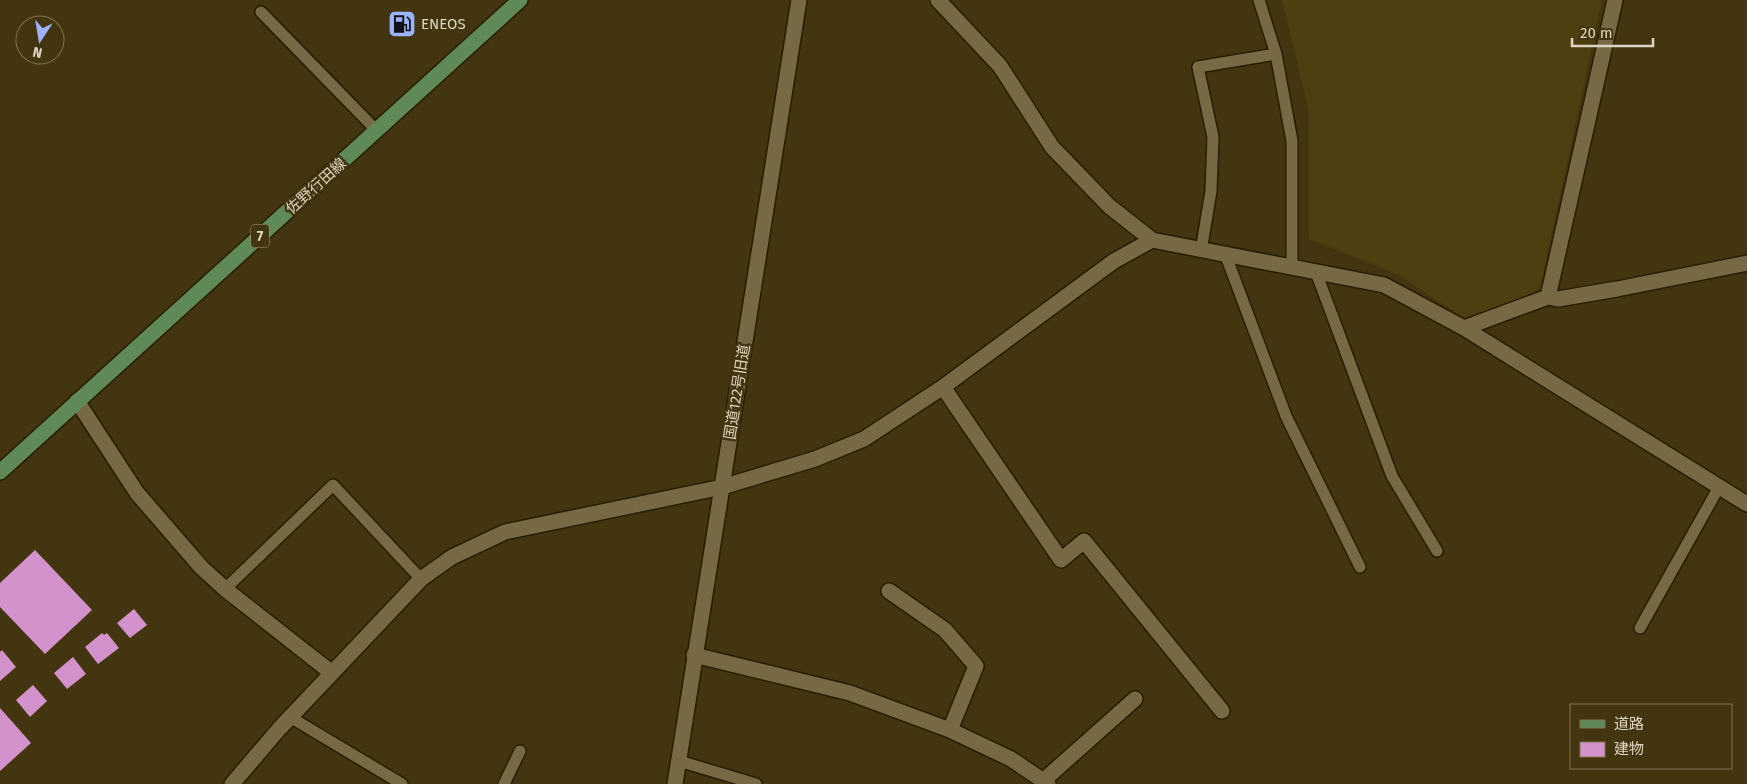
<svg xmlns="http://www.w3.org/2000/svg" width="1747" height="784" font-family="'Fira Sans','Noto Sans JP',sans-serif">
	<rect width="100%" height="100%" fill="#42350f"/>
	<path fill="#4e3f10" d="M1282 0H1602L1541 284 1529 299 1475 320 1463 318 1399 275 1309 239V111Z"/>
	<path fill="#d392cb" d="M35 550 92 610 45 654 0 607V583Z
		M134 609 147 625 130 638 117 623Z
		M102 633 104 635 107 633 119 648 98 664 85 647Z
		M2 650 16 667 0 681V652Z
		M73 657 86 674 67 689 54 673Z
		M33 685 47 701 30 717 16 700Z
		M0 708 31 743 0 771Z"/>
	<g fill="none" stroke-linecap="round" stroke-linejoin="round">
		<defs>
			<path id="lane" d="M1259 0 1276 54 1292 141V268
				M261 12 377 131
				M1201 251 1211 191 1213 137 1198 67 1276 54
				M1226 256 1286 416 1360 567
				M1316 272 1392 476 1437 551
				M225 589 333 485 421 579
				M1640 628 1719 487
				M290 717 402 784
				M679 761 756 784
				M504 784 520 751"/>
			<path id="street" d="M938 0 1000 66 1052 147 1109 206 1152 240 1384 285 1464 328 1747 504
				M1548 297 1615 0
				M1464 328 1548 297 1558 299 1617 289 1747 263
				M943 387 1061 560 1084 541 1222 711
				M77 401 137 493 201 567 225 589 332 673
				M889 591 945 630 976 666 950 730
				M694 655 850 693 950 730 1011 759 1048 784
				M1044 780 1135 699
				M232 784 279 729 421 579 452 557 505 532 722 487 815 459 864 439 943 387 1114 261 1152 240"/>
			<path id="secondary" d="M675 784 799 0"/>
			<path id="primary" d="M0 472 520 0"/>
		</defs>
		<use href="#lane" stroke="#261d02" stroke-width="14"/>
		<use href="#street" stroke="#261d02" stroke-width="18"/>
		<use href="#secondary" stroke="#261d02" stroke-width="18"/>
		<use href="#primary" stroke="#261d02" stroke-width="18"/>
		<use href="#lane" stroke="#776944" stroke-width="11"/>
		<use href="#street" stroke="#776944" stroke-width="15"/>
		<use href="#secondary" stroke="#776944" stroke-width="15"/>
		<use href="#primary" stroke="#608958" stroke-width="15"/>
	</g>
	<defs>
		<symbol id="fuel-square" viewBox="-11 -11 22 22"><rect x="-9" y="-9" width="18" height="18" rx="4" fill="#9db4fd" stroke="#42350f"/><path d="M-5.5-6h7V0h2V4h1.3V-2.5L3-4.5l.8-.8L6-3V5H2.5V1h-1V6h-7ZM-4.2-4.7v3.2H.2V-4.7Z" fill="#111"/></symbol>
	</defs>
	<g fill-rule="evenodd">
		<use href="#fuel-square" x="386" y="8" width="32" height="32"/>
	</g>
	<g text-anchor="middle" dominant-baseline="central" stroke-width="5" stroke-linejoin="round" paint-order="stroke">
		<rect fill="#42350f" stroke="#aea58c" stroke-width="1" x="251" y="224.5" width="18" height="23" rx="4"/>
		<g font-size="14" font-weight="bold" fill="#ddd5c1">
			<text x="260" y="236">7</text>
		</g>
		<g font-size="15" fill="#ddd5c1" stroke="#42350f" text-anchor="start">
			<text x="421" y="24">ENEOS</text>
		</g>
		<g font-size="15" fill="#ddd5c1" stroke="#42350f">
			<text transform="translate(316 186) rotate(-42)">佐野行田線</text>
			<text transform="translate(737 392) rotate(-81)">国道122号旧道</text>
		</g>
	</g>
	<rect x="1570" y="704" width="162" height="65" fill="#42350f" stroke="#807556"/>
	<rect x="1580" y="720" width="25" height="8" fill="#608958" stroke="#807556"/>
	<text x="1614" y="729" font-size="15" fill="#ddd5c1">道路</text>
	<rect x="1580" y="742" width="25" height="15" fill="#d392cb" stroke="#807556"/>
	<text x="1614" y="754" font-size="15" fill="#ddd5c1">建物</text>
	<g transform="translate(40 40) rotate(192)"><circle r="24" fill="#42350f" stroke="#807556"/>
	<path d="M0-4L9 19L0 12L-9 19Z" fill="#9db4fd"/>
	<text y="-8" font-size="14" font-weight="bold" text-anchor="middle" fill="#ddd5c1">N</text>
	</g>
	<path d="M1572 38v8h81v-8" fill="none" stroke="#ddd5c1" stroke-width="2.5"/>
	<text x="1580" y="38" font-size="15" fill="#ddd5c1" stroke="#42350f" stroke-width="4" paint-order="stroke">20 m</text>
</svg>
